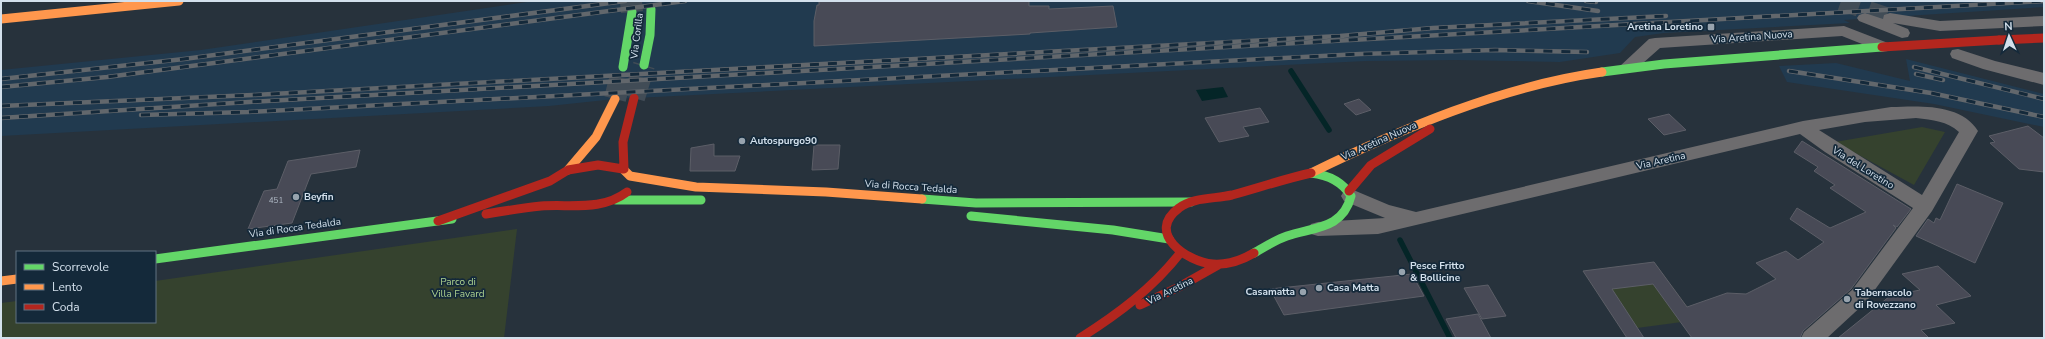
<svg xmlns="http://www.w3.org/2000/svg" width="2045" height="339" font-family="'Nunito Sans',sans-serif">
	<rect width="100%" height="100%" fill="#27323c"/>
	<path fill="#213a4f" d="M534 1H2044V7L1844 20 1850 23 1664 33 1635 37 1620 53 1560 62 1456 60 1366 61 615 99 549 106 1 136V70L201 50Z
		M1906 59 2044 94V127L1934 104 1787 82 1779 66 1836 63 1910 81Z"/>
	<path fill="#35422e" d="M1922 127 1945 132 1914 185 1835 142Z
		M517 229 504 338H1V303L17 301V322H155V281Z
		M1654 262 1697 320 1622 330 1583 271Z"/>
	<path fill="#042527" d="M1223 87 1228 97 1202 101 1196 90Z"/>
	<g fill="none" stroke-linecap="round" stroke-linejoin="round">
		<path stroke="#042527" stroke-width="5.5" d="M1291 71 1329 130
			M1400 240 1450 338"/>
	</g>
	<path fill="#484a56" stroke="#5c5e67" d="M819 1H1029V6H1049V9L1113 6 1117 27 1030 33V34L814 46V21L817 5H819Z
		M1359 99 1371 110 1356 115 1344 104Z
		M1260 108 1269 122 1243 127 1249 136 1219 142 1205 118Z
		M1669 114 1686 130 1664 135 1648 119Z
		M2028 126 2044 138V172L2019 169 1990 143 1995 142 1989 136Z
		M1802 141 1911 209 1897 227 1893 225 1896 228 1851 289 1803 331 1800 338H1692L1653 284 1612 289 1644 338H1627L1583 271 1654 262 1687 307 1727 293 1746 294 1776 279 1756 263 1786 251 1798 260 1824 242 1790 219 1797 208 1830 228 1866 212 1830 188 1835 185 1814 171 1818 167 1794 152Z
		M714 144V156H740L735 171H690L691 148Z
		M814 145H840L838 169 812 170Z
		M360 150 356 167 311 174 292 223 248 229 264 191 277 189 288 161Z
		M1957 184 2003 203 1975 263 1916 236 1928 219 1934 223 1936 218 1940 220Z
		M1938 266 1971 296 1936 305 1955 323 1921 330 1929 338H1838L1890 296 1920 290 1902 274Z
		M1412 274 1424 296 1284 315 1270 289Z
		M1488 285 1506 316 1482 319 1464 288Z
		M1478 314 1491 338H1456L1446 319Z"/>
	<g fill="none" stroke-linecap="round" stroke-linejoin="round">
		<path stroke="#414c56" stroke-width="19" stroke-dasharray="19 10" stroke-linecap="butt" d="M1841 1 1890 18"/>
		<path stroke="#414c56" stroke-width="22" stroke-dasharray="22 11" stroke-linecap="butt" d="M631 1 632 12
			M634 98 644 65
			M615 99 623 67"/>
		<path fill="#6d6c6e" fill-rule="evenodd" d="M1865 13 1883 19 1884 15 1890 13 1940 21 2044 16V26L1940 31 1893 23 1908 29 1910 33 1908 37 1902 38 1859 21 1857 18 1859 15Z
			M1844 26 1888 43 1890 47 1888 51 1882 52 1842 36 1660 48 1634 71 1628 72 1622 71 1619 67 1649 39 1655 38Z
			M1958 49 1995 61 2044 73V85L1983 69 1952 58 1950 54 1952 50Z
			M1891 107C1919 106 1961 103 1978 131L1932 211 1866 302 1827 338H1801L1804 332 1852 290 1913 208 1825 152 1800 134 1378 234 1318 236 1311 234 1308 229 1311 224 1318 222 1385 218 1344 201 1341 196 1344 191 1351 189 1389 205 1416 212 1803 121ZM1916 118C1933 120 1947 121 1959 132L1922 195 1819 130 1865 122Z"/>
		<path stroke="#63d668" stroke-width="9" d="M644 65 650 35 651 9
			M623 67 632 12
			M1602 72 1664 64 1882 47
			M922 199 976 203 1191 202
			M616 200H701
			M971 216 1113 230 1169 239
			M1254 253C1265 247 1275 240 1287 236 1314 227 1343 229 1351 196 1342 181 1328 175 1311 173
			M155 259 452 219"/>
		<path stroke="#ff974d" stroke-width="9" d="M1 19 179 1
			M623 169 630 176 696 187 826 192 922 199
			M568 170 596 137 615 99
			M1311 173C1401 129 1502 86 1602 72
			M1 281 17 279"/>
		<path stroke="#b3261e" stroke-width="9" d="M1999 40 2044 38
			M624 169 623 142 634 98
			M1349 191 1371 165 1430 129
			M486 214C504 211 522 208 541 206 571 204 602 211 627 192
			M438 221 550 181 568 170 598 165 623 169
			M1254 253C1242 260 1228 265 1213 264 1187 262 1145 233 1179 208 1193 197 1215 199 1232 195 1258 188 1284 179 1311 173
			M1140 305 1179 287 1218 265
			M1080 338C1118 314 1153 288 1181 252"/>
		<defs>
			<path id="rail" d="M1528 1 1598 11
				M1586 1 1596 2
				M1914 67 2044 99
				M1789 71 1931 93 2044 117
				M1916 74 1943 80
				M1 79 184 59 625 1
				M1 87 107 77 685 1
				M1 106 253 95 1340 36 1433 28 1666 16
				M141 115 248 112 1360 54 1495 50 1587 52
				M1 118 249 102 2044 1"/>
		</defs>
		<use href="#rail" stroke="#62676c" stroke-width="4.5"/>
		<use href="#rail" stroke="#14293a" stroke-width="3" stroke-dasharray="9" stroke-linecap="butt"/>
		<path stroke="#b3261e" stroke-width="9" d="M1882 47 1999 40"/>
	</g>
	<g fill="#97a3ae" stroke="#14293a" stroke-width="1.5">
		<rect x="1707" y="23" width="8" height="8" rx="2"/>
		<circle cx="742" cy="141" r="4"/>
		<circle cx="296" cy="197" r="4"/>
		<circle cx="1402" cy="272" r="4"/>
		<circle cx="1319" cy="288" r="4"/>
		<circle cx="1303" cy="292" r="4"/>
		<circle cx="1847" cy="299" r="4"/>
	</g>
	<g text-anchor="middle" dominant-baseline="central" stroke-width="3.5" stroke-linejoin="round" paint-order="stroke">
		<g font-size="8" fill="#b0bac6">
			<text x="276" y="200">451</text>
		</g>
		<g font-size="10" font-weight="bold" fill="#d3e0ec" stroke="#14293a" text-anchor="start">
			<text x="1703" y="27" text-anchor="end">Aretina Loretino</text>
			<text x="750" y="141">Autospurgo90</text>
			<text x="304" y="197">Beyfin</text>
			<text x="1410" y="266">Pesce Fritto<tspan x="1410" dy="12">&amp; Bollicine</tspan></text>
			<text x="1327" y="288">Casa Matta</text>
			<text x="1295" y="292" text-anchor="end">Casamatta</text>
			<text x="1855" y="293">Tabernacolo<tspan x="1855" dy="12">di Rovezzano</tspan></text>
		</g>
		<g font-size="10" fill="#d3e0ec" stroke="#14293a">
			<text transform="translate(637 36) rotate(-83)">Via Corilla</text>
			<text transform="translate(1752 37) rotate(-4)">Via Aretina Nuova</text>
			<text transform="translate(1379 141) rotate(-24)">Via Aretina Nuova</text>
			<text transform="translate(1661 161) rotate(-13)">Via Aretina</text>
			<text transform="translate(1863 168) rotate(32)">Via del Loretino</text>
			<text transform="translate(911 187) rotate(4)">Via di Rocca Tedalda</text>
			<text transform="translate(295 228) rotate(-8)">Via di Rocca Tedalda</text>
			<text transform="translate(1170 291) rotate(-26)">Via Aretina</text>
		</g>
		<g font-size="10" fill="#add18f" stroke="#14293a">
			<text x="458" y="282">Parco di<tspan x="458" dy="12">Villa Favard</tspan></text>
		</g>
	</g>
	<rect width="2045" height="339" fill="none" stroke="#d3e0ec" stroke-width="4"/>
	<rect x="16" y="251" width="140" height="72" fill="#14293a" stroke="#607281"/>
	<rect x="24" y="264" width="20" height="6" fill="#63d668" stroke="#607281"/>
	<text x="52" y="271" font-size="12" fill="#d3e0ec">Scorrevole</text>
	<rect x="24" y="284" width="20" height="6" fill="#ff974d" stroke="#607281"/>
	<text x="52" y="291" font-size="12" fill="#d3e0ec">Lento</text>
	<rect x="24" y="304" width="20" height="6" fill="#b3261e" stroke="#607281"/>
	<text x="52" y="311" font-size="12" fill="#d3e0ec">Coda</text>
	<g transform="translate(2009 36) rotate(357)" stroke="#14293a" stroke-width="3" paint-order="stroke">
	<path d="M0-3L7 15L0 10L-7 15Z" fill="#d3e0ec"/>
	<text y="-6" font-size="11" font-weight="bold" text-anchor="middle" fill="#d3e0ec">N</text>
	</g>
</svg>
